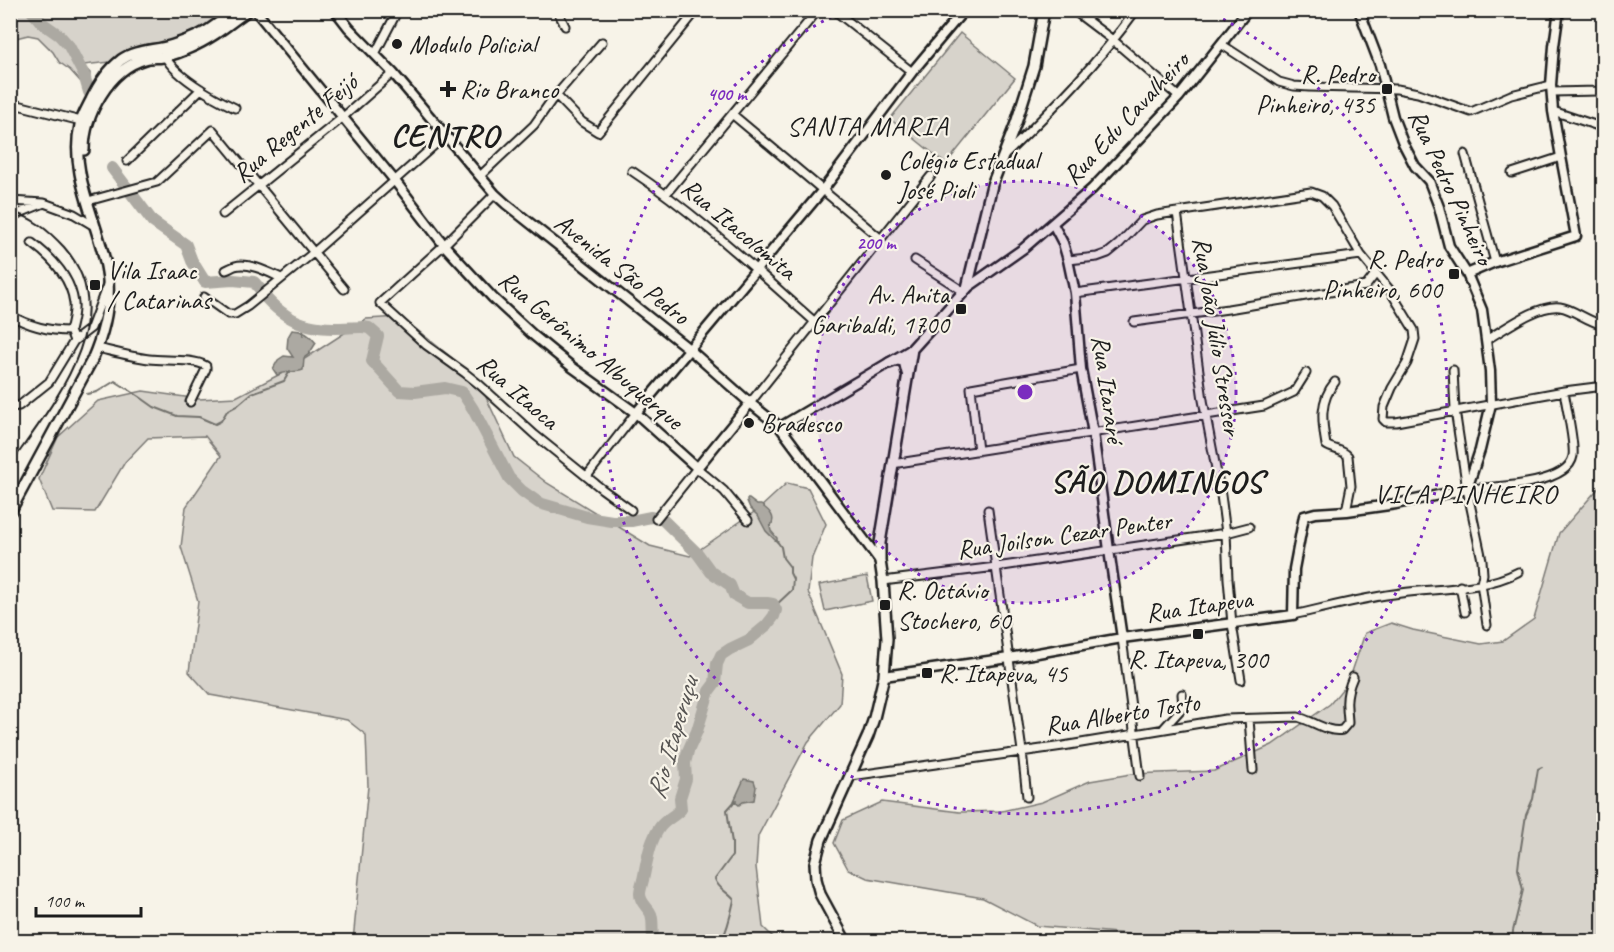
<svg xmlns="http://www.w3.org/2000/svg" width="1614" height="952" font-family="Caveat,sans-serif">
	<rect width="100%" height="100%" fill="#f7f3e8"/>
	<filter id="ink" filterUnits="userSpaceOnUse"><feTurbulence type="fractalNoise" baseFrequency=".0167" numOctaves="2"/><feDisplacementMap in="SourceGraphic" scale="12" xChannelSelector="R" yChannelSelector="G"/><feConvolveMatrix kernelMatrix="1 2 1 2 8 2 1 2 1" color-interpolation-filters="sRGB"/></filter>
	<g filter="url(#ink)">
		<path fill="#d7d3cb" stroke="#7a7874" stroke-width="1.5" d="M10 11H255L209 39 151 64 128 60 83 65 90 73 89 91 70 70 59 62 53 52 38 37 28 35 16 38 11 36Z
			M960 33 1015 78 946 164 890 119Z
			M401 317 477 378 514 457 547 483 650 546 690 556 760 508 787 483 808 488 826 524 812 558 808 592 842 674 840 704 808 742 758 836 756 867 763 927 776 940 781 941H353L368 786 366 735 347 720 210 695 189 672 198 601 181 547 186 507 221 456 205 436 148 438 125 462 95 512 52 511 39 479 58 437 98 401 143 391 199 399 236 397 286 371 366 319Z
			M1603 483V941H1151L1140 935 1037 926 983 898 867 878 848 869 834 843 843 820 882 802 959 812 1002 811 1042 802 1090 781 1131 774 1214 771 1272 745 1330 704 1349 681 1365 633 1391 623 1413 630 1481 644 1503 641 1534 619 1559 533Z
			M867 576 872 601 825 611 819 585Z"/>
		<path fill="#aca9a2" stroke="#72716c" stroke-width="1.5" d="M292 330C302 330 310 335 316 343L309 354 304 358 303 370C294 373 286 371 277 375L273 369 278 360 284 356 293 357 287 348 288 337Z
			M747 499H749L757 505H761C770 511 777 518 770 527L771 531 777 538V542L766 531 758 516 750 508 747 501Z
			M744 779 754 781 756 787 754 800 743 802 739 805 734 801Z"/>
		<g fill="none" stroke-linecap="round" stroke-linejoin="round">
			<path stroke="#72716c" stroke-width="2" d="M303 335 304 325
				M87 394 97 392 115 381 140 397 154 407 177 416 199 417 215 424 221 421 227 411 238 405 252 393 284 381 290 371
				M774 607 792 590 793 579 790 573V567L783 558 781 547 777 541
				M1205 938 1211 942
				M721 942C728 929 731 914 734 900 728 892 718 889 715 879L732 856V843L727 810 736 800
				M1512 942 1513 931 1523 890 1518 869 1519 860 1526 815 1533 799 1538 769 1542 767"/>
			<path stroke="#aca9a2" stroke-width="12" d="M31 10 42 23 59 35 69 46 84 75 89 92
				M112 168 153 222 186 245 192 261 205 282 233 280 254 282 260 289
				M266 298C296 331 322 329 363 327L369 328 378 336 372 361 399 391 415 392 445 388 462 392 473 409 509 478 522 491 539 503 587 517 612 521H631L651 517
				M654 942C651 933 654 923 651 914 648 907 640 903 640 894 640 890 642 884 643 880 647 862 649 842 660 827 666 819 675 816 681 809L680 798 686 779 685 763 688 751 697 731 709 691 715 683 717 664 721 655 730 649 749 640 767 625 774 616 776 610 773 604 767 603H748L734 595 730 585 711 572 698 554 661 518"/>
			<defs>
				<path id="minor" d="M557 10 565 26
					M834 10 912 72
					M1073 10 1114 41 1179 97
					M1221 44 1279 82 1294 86 1309 87 1397 89 1418 93 1471 112 1511 95 1551 85
					M164 53C170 74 216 99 235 108
					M375 54 398 10
					M1552 92 1598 91 1604 89
					M556 95 582 122 598 132 697 10
					M10 103 81 121
					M1553 111 1604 128
					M732 114 881 239
					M1465 154 1495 262
					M1005 155C1052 110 1098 63 1136 10
					M127 161 201 89
					M632 171C698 215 756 270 815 322
					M1512 173 1561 157
					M480 176 534 125 551 101 602 42
					M495 194 444 245 380 303 426 345 465 373 480 385 535 435 602 489 631 510
					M666 194 818 10
					M10 201 44 203 74 214 96 227
					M88 201 157 182 213 130 344 289
					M1177 212 1203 400 1221 495 1226 533 1228 579 1232 624 1241 680
					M223 214 342 118 393 73
					M10 217 42 204
					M32 243C51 257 71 278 74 303 75 313 72 322 70 331
					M915 260 963 291
					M1068 260 1097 257 1108 253 1119 244 1142 220 1157 215 1311 192 1322 196 1332 206 1361 255 1389 289 1414 330 1415 339 1407 363 1392 388 1384 407 1383 419 1386 422H1396L1564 391 1604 386
					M226 270C229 269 232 267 235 266 249 262 268 272 281 278
					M1075 293 1361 255
					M204 297 228 314H235L248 306 313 253 446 135
					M10 315C29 326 49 331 70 331L74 341
					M1134 322 1228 309 1366 286 1376 273
					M1486 340C1505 329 1538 304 1560 307 1574 309 1588 322 1604 325
					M97 348C114 352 132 357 149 359 166 361 193 358 206 366V369L190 402
					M1453 370 1455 410 1467 489 1482 560 1483 574 1481 583 1487 625
					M1335 382C1319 401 1322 422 1326 445 1333 450 1342 449 1348 456L1351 486 1346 511
					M750 403 931 176
					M10 407 19 406 49 382 74 341 91 328 107 285
					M978 451 971 388 1081 369
					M892 464 1264 406 1294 392 1306 373
					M587 476 636 413
					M1467 489C1491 487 1568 486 1573 456 1575 443 1566 406 1564 391
					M988 510 1022 751 1027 797
					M656 519 697 468 724 491 748 520
					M883 581 996 567 1226 533 1249 527
					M1460 586 1465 612
					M1293 615C1329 607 1365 597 1401 593 1439 588 1484 590 1518 572
					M1122 638 1140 776
					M1249 719 1253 770
					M1164 728 1183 707 1182 694
					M851 776 1063 746 1225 719 1298 717C1313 721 1328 733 1342 730L1348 723C1348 717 1347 713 1347 707 1346 697 1349 686 1353 677"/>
				<path id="tertiary" d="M255 10 395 181 444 245 493 298 533 335 572 367 636 413 697 468 750 403
					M335 10 349 28 393 73 495 194 506 204 689 349 750 403 780 427 880 561
					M1053 224 1063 243 1068 260 1075 293 1081 369 1093 433 1109 550 1122 638
					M1467 274 1495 262 1576 236 1561 157 1553 111 1551 85 1554 46 1559 10
					M967 288 1024 248 1092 189 1179 97 1248 10
					M636 413 822 191 912 72 964 10
					M780 427 912 349
					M884 676 1009 658 1122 638 1293 615 1294 569 1304 516 1315 513 1347 511 1396 504 1467 489 1480 450 1491 404 1490 371 1482 310 1467 274 1449 246 1439 207 1429 181 1415 166 1403 143 1393 117 1380 65 1359 10"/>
				<path id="secondary" d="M84 150C84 115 109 69 145 59 150 57 157 58 163 57 172 55 181 52 189 48 211 39 229 24 248 10
					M889 363 897 360 904 361 907 373
					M10 512 92 360C103 335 110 308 108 280 103 229 68 178 80 125 82 116 87 108 91 100 98 85 108 70 121 60 136 49 156 51 173 45 185 41 200 36 210 29 219 23 228 16 236 10
					M846 942 820 894 816 879 815 863 821 840 868 736 874 718 884 676 887 639 883 581 880 561V543L912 349 967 288 992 185 1016 123 1034 66 1044 10"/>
			</defs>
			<use href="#minor" stroke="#1c1c1c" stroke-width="11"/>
			<use href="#tertiary" stroke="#1c1c1c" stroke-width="13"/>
			<use href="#secondary" stroke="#1c1c1c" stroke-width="14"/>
			<use href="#minor" stroke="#f7f3e8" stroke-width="7"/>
			<use href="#tertiary" stroke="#f7f3e8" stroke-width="8"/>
			<use href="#secondary" stroke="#f7f3e8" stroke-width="9"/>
			<path stroke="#1c1c1c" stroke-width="2" d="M10 212C32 216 49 231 64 247 126 317 52 405 10 465"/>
		</g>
	</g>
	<circle cx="1025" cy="392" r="211" fill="#7b2cbf" fill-opacity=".12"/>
	<g fill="none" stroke="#7b2cbf" stroke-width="3" stroke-dasharray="3 6">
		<circle cx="1025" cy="392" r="211"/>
		<path d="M1207 11A422 422 0 1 1 843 11"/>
	</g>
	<g fill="#1c1c1c" stroke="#f7f3e8" stroke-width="2">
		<circle cx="397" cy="44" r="6"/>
		<path d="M445 80h6v6h6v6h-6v6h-6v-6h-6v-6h6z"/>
		<rect x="1381" y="83" width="12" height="12" rx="3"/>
		<circle cx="886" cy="175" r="6"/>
		<rect x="1448" y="268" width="12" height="12" rx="3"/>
		<rect x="89" y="279" width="12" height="12" rx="3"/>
		<rect x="955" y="303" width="12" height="12" rx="3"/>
		<circle cx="749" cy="423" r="6"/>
		<rect x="879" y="599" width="12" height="12" rx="3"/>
		<rect x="1192" y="628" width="12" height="12" rx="3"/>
		<rect x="921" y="667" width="12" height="12" rx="3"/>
	</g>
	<g text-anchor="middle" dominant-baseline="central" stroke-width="4.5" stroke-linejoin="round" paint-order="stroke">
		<g font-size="26" fill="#1c1c1c" stroke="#f7f3e8" text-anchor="start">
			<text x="409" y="44">Modulo Policial</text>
			<text x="1375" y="74" text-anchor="end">R. Pedro<tspan x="1375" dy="30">Pinheiro, 435</tspan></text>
			<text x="460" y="89">Rio Branco</text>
			<text x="898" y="160">Colégio Estadual<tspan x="898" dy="30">José Pioli</tspan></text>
			<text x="1442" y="259" text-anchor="end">R. Pedro<tspan x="1442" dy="30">Pinheiro, 600</tspan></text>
			<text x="107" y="270">Vila Isaac<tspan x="107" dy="30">/ Catarinas</tspan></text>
			<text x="949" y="294" text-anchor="end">Av. Anita<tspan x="949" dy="30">Garibaldi, 1700</tspan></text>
			<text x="761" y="423">Bradesco</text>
			<text x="897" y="590">R. Octávio<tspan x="897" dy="30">Stochero, 60</tspan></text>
			<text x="1198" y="659" text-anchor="middle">R. Itapeva, 300</text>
			<text x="939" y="673">R. Itapeva, 45</text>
		</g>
		<g font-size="26" fill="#1c1c1c" stroke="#f7f3e8">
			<text transform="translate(1126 118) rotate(-47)">Rua Edu Cavalheiro</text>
			<text transform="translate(295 128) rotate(-40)">Rua Regente Feijó</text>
			<text transform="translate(1451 187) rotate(65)">Rua Pedro Pinheiro</text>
			<text transform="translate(739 229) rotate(40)">Rua Itacolomita</text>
			<text transform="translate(622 269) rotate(38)">Avenida São Pedro</text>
			<text transform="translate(1217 336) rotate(81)">Rua João Júlio Stresser</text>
			<text transform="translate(591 350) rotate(40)">Rua Gerônimo Albuquerque</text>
			<text transform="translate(1108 389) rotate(82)">Rua Itararé</text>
			<text transform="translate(518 392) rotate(41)">Rua Itaoca</text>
			<text transform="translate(1064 535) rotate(-8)">Rua Joilson Cezar Penter</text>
			<text transform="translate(1199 606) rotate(-8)">Rua Itapeva</text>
			<text transform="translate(1122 714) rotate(-9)">Rua Alberto Tosto</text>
		</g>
		<g font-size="27" letter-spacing="1.5" fill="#1c1c1c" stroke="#f7f3e8">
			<text x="868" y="126">SANTA MARIA</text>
			<text x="1466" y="494">VILA PINHEIRO</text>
		</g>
		<g font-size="27" font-style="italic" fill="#565452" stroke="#f7f3e8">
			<text transform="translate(672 738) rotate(-74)">Rio Itaperuçu</text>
		</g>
		<g font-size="32" font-weight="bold" letter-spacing="1.5" fill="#1c1c1c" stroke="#f7f3e8">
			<text x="445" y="135">CENTRO</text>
			<text x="1157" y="481">SÃO DOMINGOS</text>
		</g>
	</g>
	<circle cx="1025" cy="392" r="9" fill="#7b2cbf" stroke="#f7f3e8" stroke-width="3"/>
	<g font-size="18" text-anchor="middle" font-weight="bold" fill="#7b2cbf" stroke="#f7f3e8" stroke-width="4.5" stroke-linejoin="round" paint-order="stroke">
		<text x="727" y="100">400 m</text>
		<text x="876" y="249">200 m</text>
	</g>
	<rect width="1614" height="952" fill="none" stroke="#f7f3e8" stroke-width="36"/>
	<rect x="18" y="18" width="1578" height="916" fill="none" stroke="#1c1c1c" stroke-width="2" filter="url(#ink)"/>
	<path d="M36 907v9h105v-9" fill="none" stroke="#1c1c1c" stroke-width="3"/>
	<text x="45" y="907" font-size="18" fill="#1c1c1c" stroke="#f7f3e8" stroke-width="4.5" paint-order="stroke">100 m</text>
</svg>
